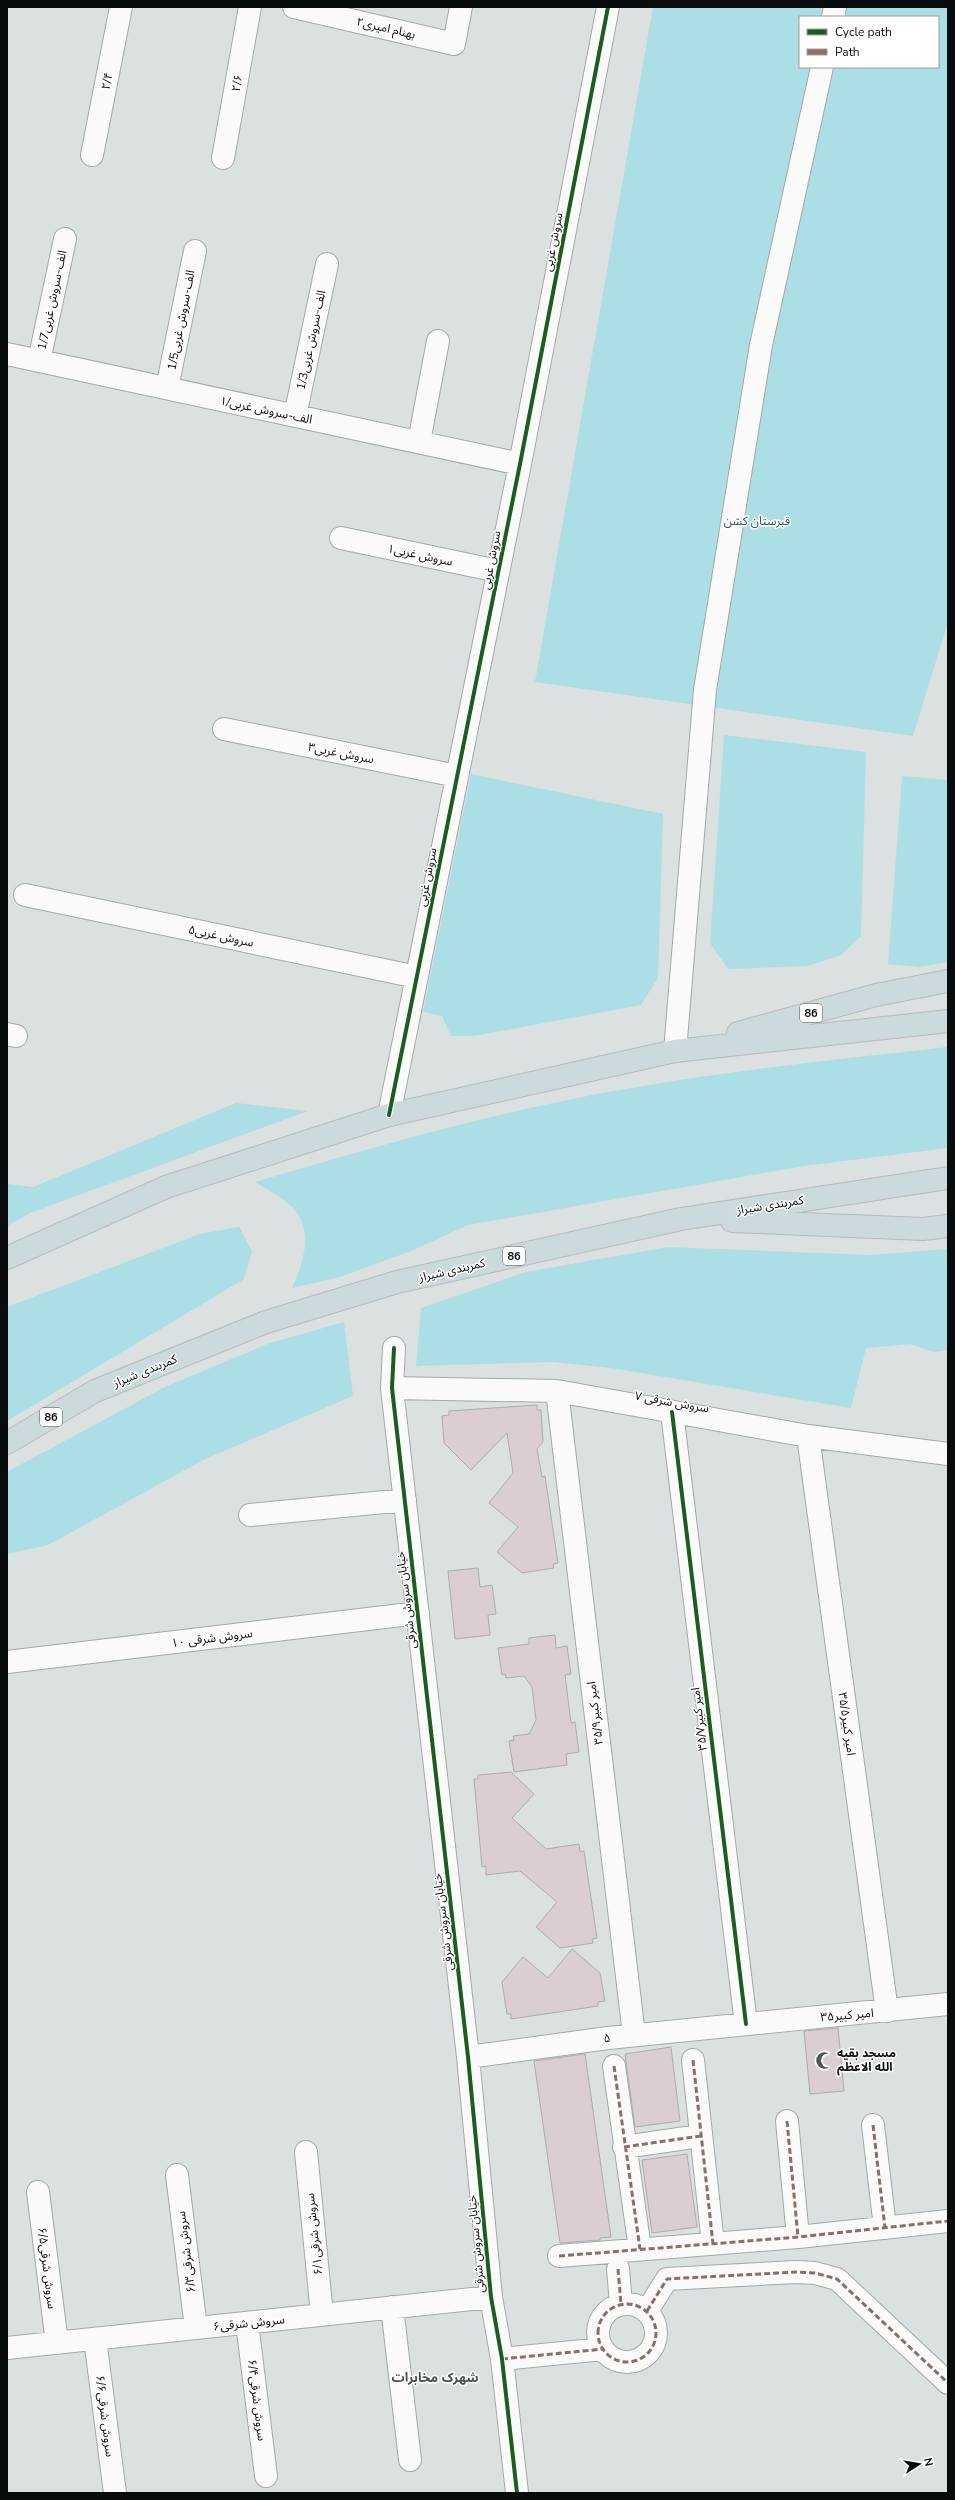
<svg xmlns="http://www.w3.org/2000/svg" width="955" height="2500" font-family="'Nunito Sans','Noto Sans Arabic',sans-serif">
	<rect width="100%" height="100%" fill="#dbe0e0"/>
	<path fill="#acdee5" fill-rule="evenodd" d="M653 7H948V622L913 736 535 682ZM800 17H938V67H800Z
		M724 735 866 752 861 936 841 955 807 966 728 969 710 943Z
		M471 774 663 814 658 978 641 1005 474 1036H451L442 1016 423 1012Z
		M902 776 948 780V962L920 967 888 964Z
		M948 1047V1148L804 1166 468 1225 411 1251 340 1277 292 1288C303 1265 314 1231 294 1209 284 1198 268 1190 255 1182 351 1154 446 1126 544 1105 677 1076 813 1062 948 1047Z
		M236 1103 308 1111 30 1213 7 1226V1184L33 1187Z
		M239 1227 252 1251 244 1279 7 1421V1307L200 1234Z
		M668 1247 870 1255 948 1249V1350L934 1352 911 1344 866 1348 851 1408 611 1368 553 1362 416 1366 421 1308 526 1272Z
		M344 1322 353 1396 205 1459 48 1545 7 1554V1472L165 1387 267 1344Z"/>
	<path fill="#dbced3" stroke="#abacac" d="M537 1405V1410H541L543 1442 537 1449 542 1477 545 1476 558 1563 553 1564 554 1568 522 1573 497 1552 518 1527 489 1503 513 1473 507 1433 471 1470 444 1443 442 1416 449 1415V1411Z
		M478 1568 480 1587 492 1585 496 1614 488 1615 490 1635 455 1639 448 1571Z
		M555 1635 556 1648 567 1646 571 1674 565 1675 571 1723 575 1722 579 1752 566 1754 567 1765 514 1772 509 1741 514 1740 513 1736 529 1734 536 1720 532 1687 524 1676 506 1678 505 1674 502 1675 498 1648 529 1644V1638Z
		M511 1772 534 1794 512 1818 546 1849 579 1844 580 1852 584 1851 597 1938 592 1939 593 1943 560 1948 536 1927 557 1902 520 1871 486 1875V1866L482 1867 474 1779H478V1775Z
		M572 1949 600 1973 605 2001 598 2002V2006L511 2019V2014H507L502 1982 523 1957 548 1978Z
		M838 2028 844 2091 810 2094 804 2031Z
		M671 2047 680 2121 635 2127 625 2054Z
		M585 2054 611 2237 600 2238V2240L560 2243 534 2061Z
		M687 2154 697 2227 652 2233 642 2160Z"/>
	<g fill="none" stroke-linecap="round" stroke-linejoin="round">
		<defs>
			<path id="minor" d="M294 7 454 44 461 7
				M833 17 835 7
				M92 155 121 7
				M223 158 250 7
				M7 354 520 464
				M39 361 65 239
				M167 388 195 251
				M295 416 327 264
				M419 442 438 341
				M341 538 498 571
				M224 729 457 776
				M25 895 417 977
				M7 1034 16 1036
				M675 1051 705 690 761 345 822 67
				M389 1115 520 464 608 7
				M394 1348 392 1388 468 2057 491 2297 502 2359 517 2493
				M392 1388 557 1391 808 1436 948 1454
				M557 1391 634 2035
				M672 1412 746 2024
				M808 1436 887 2011
				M250 1515 405 1500
				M7 1662 418 1613
				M468 2057 608 2038 948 2004
				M693 2060 713 2244
				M614 2066 640 2249
				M787 2121 798 2237
				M873 2125 885 2228
				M624 2147 700 2136
				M306 2152 322 2315
				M177 2175 196 2328
				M38 2192 57 2343
				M559 2256 798 2237 948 2221
				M618 2269 621 2304
				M598 2333a29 29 0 1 1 58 0a29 29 0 1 1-58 0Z
				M392 2307 410 2460
				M647 2311 667 2279 796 2272 815 2273 837 2279 948 2383
				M247 2323 266 2476
				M95 2339 115 2493
				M7 2348 491 2297
				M502 2359 603 2349"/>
			<path id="highway" d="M738 1033 876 995 948 981
				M732 1221 923 1229 948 1226
				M7 1258 166 1187 389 1115 675 1051 948 1021
				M7 1443 95 1391 266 1322 397 1282 681 1219 948 1178"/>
		</defs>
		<use href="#minor" stroke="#a4a8a8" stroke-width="24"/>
		<use href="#highway" stroke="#b8baba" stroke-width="24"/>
		<use href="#minor" stroke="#fafafa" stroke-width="22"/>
		<use href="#highway" stroke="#cbdadc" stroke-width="22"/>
		<path stroke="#8d6e63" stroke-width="3" stroke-dasharray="6 3" stroke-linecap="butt" d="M693 2060 713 2244
			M614 2066 640 2249
			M787 2121 798 2237
			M873 2125 885 2228
			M624 2147 700 2136
			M559 2256 798 2237 948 2221
			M618 2269 621 2304
			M598 2333a29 29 0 1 1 58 0a29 29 0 1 1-58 0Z
			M647 2311 667 2279 796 2272 815 2273 837 2279 948 2383
			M502 2359 603 2349"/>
		<defs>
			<path id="cycleway" d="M389 1115 520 464 608 7
				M394 1348 392 1388 468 2057 491 2297 502 2359 517 2493
				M672 1412 746 2024"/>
		</defs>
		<use href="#cycleway" stroke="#fff" stroke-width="6"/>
		<use href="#cycleway" stroke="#1b5e20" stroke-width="4"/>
	</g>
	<defs>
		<symbol id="mosque-bare" viewBox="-9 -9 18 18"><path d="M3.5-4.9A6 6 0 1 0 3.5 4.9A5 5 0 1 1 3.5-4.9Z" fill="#525656" stroke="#fff" stroke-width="2.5" paint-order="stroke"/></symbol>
	</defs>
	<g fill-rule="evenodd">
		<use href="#mosque-bare" x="812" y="2048" width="25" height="25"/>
	</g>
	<g text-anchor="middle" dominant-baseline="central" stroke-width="3" stroke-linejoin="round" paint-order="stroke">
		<g fill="#fff" stroke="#535555" stroke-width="1">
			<rect x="800" y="1004" width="22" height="18" rx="3"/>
			<rect x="503" y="1247" width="22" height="18" rx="3"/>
			<rect x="40" y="1408" width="22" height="18" rx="3"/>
		</g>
		<g font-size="11" font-weight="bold" fill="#090c0c">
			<text x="811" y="1013">86</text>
			<text x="514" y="1256">86</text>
			<text x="51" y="1417">86</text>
		</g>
		<g font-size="12" fill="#090c0c" stroke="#fff">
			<text transform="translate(386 28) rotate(13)">بهنام امیری۲</text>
			<text transform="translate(107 81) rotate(-79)">۲/۴</text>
			<text transform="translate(237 83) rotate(-80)">۲/۶</text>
			<text transform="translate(553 242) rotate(-79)">سروش غربی</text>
			<text transform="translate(52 300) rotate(-78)">1/7الف-سروش غربی</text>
			<text transform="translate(181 320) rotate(-79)">1/5الف-سروش غربی</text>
			<text transform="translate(311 340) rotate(-78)">1/3الف-سروش غربی</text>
			<text transform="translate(266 410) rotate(12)">۱/الف-سروش غربی</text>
			<text transform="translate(420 555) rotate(12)">سروش غربی۱</text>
			<text transform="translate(491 560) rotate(-79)">سروش غربی</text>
			<text transform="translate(341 753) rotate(11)">سروش غربی۳</text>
			<text transform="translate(427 877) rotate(-79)">سروش غربی</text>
			<text transform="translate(221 936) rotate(12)">سروش غربی۵</text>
			<text transform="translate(770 1205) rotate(-9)">کمربندی شیراز</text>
			<text transform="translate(452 1270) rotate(-13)">کمربندی شیراز</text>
			<text transform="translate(145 1371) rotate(-22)">کمربندی شیراز</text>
			<text transform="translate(672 1402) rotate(10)">سروش شرقی ۷</text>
			<text transform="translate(406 1600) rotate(-97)">خیابان سروش شرقی</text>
			<text transform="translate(212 1638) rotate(-7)">سروش شرقی ۱۰</text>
			<text transform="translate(595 1713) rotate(-97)">امیر کبیر۳۵/۹</text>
			<text transform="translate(699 1719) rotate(-97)">امیر کبیر۳۵/۷</text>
			<text transform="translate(847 1724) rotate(82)">امیر کبیر۳۵/۵</text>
			<text transform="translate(443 1922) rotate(-97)">خیابان سروش شرقی</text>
			<text transform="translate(847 2015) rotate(-5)">امیر کبیر۳۵</text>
			<text transform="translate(607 2038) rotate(-7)">۵</text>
			<text transform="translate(314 2234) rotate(-96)">سروش شرقی۶/۱</text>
			<text transform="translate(476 2244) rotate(-95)">خیابان سروش شرقی</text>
			<text transform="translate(186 2252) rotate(-97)">سروش شرقی۶/۳</text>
			<text transform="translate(47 2268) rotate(83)">سروش شرقی۶/۵</text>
			<text transform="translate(249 2323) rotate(-6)">سروش شرقی۶</text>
			<text transform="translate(257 2400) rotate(83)">سروش شرقی۶/۴</text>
			<text transform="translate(105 2416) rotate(83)">سروش شرقی۶/۶</text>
		</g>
		<g font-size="12" fill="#28545a" stroke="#fff">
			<text x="757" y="521">قبرستان کشن</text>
		</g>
		<g font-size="12" font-weight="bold" fill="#090c0c" stroke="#fff" text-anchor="start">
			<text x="837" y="2053">مسجد بقیه<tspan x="837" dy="14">الله الاعظم</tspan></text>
		</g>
		<g font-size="13" font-weight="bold" fill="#485152" stroke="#fff">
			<text x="435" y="2378">شهرک مخابرات</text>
		</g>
	</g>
	<rect width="955" height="2500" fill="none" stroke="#090c0c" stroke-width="16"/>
	<rect x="799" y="16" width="140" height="52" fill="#ffffff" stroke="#9d9e9e"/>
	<rect x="807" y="29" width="20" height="6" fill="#1b5e20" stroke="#9d9e9e"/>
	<text x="835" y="36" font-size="12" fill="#090c0c">Cycle path</text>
	<rect x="807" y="49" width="20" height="6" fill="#8d6e63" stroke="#9d9e9e"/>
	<text x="835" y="56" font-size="12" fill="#090c0c">Path</text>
	<g transform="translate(919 2464) rotate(78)" stroke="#ffffff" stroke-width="3" paint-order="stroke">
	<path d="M0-3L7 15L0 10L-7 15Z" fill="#090c0c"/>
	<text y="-6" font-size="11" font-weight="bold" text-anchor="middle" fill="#090c0c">N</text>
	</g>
</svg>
